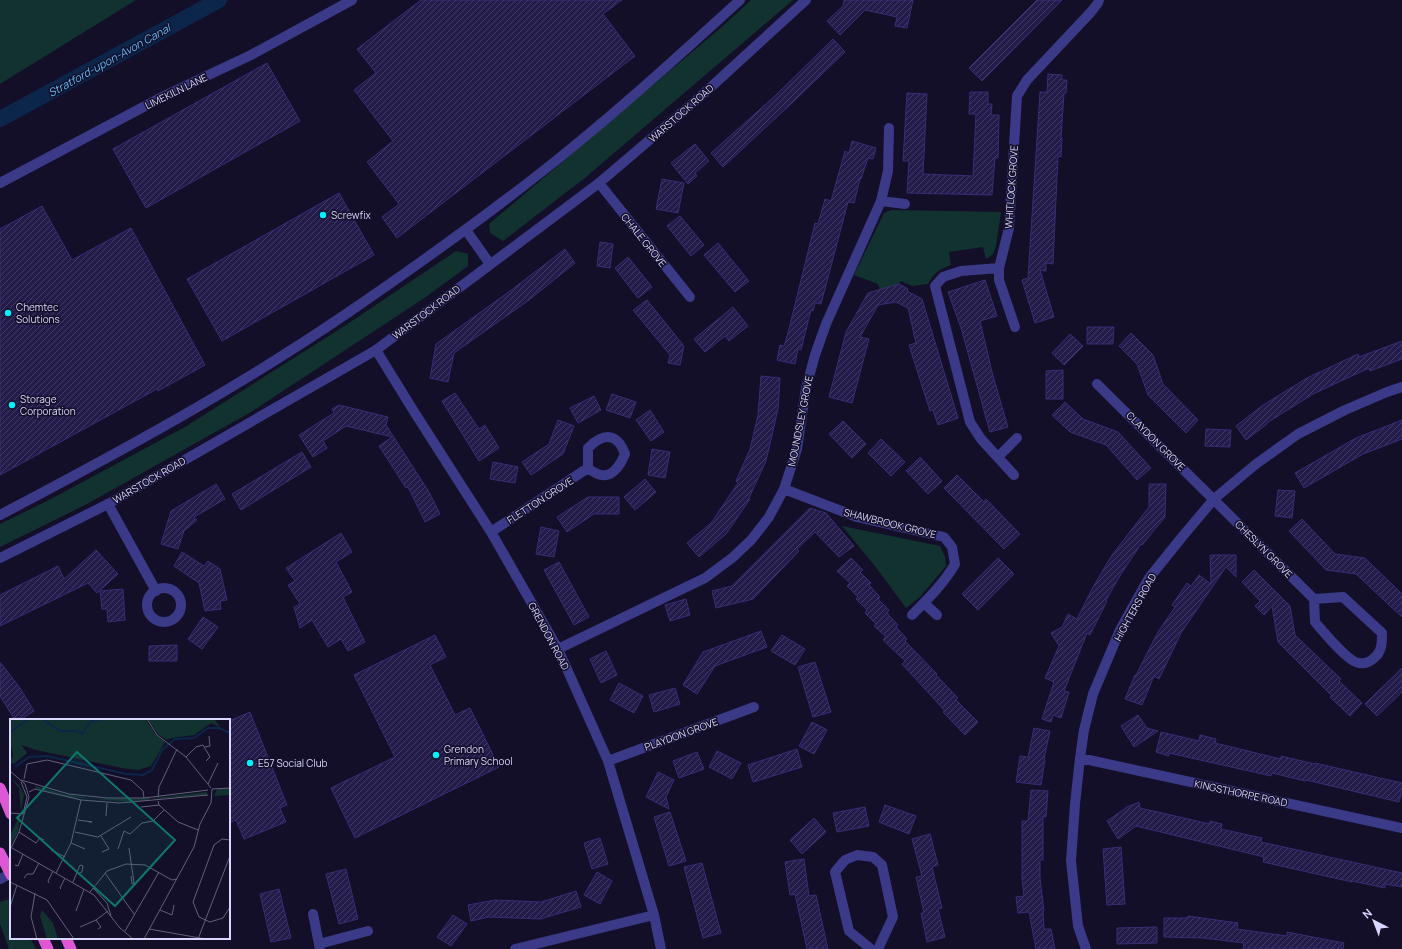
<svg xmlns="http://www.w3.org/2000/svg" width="1402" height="949" font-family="Manrope,sans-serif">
	<defs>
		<pattern id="building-hatch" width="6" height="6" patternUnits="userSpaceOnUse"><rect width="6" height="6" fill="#231b49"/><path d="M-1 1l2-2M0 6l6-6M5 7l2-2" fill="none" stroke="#423b64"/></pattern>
	</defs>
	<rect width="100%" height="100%" fill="#130f28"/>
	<path fill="#123230" d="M0 0H136L0 84Z
		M751 0H793L586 177 503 241 490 233 489 224 724 25Z
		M892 210 1001 212 996 246 993 254 986 259 983 247 949 252 951 265C938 270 935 272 928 284L912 286 901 281 899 284 880 290 878 284 854 275 884 213Z
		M456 251 468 254V266L423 299 251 412 87 504 0 547V524L49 500 185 427 346 325Z
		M842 526 940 546 945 557 946 566 920 597 906 608 875 566Z
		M9 899 11 903V938H30L36 949H9L0 924V902Z"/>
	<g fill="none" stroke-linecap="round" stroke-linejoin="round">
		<path stroke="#0c264b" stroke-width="16" d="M0 119 219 0"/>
	</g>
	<path fill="url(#building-hatch)" stroke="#382d76" d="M421 0H622L603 14 635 56 397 238 382 217 399 204 367 162 393 141 354 90 376 73 357 49Z
		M844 0H913L907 28 895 26 897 17 865 10 840 35 827 21 843 6Z
		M1037 0H1062L982 81 969 68Z
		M833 39 845 52 794 101 723 167 711 153 776 95Z
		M267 63 300 121 146 208 113 149Z
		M1048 74 1062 75V80H1067L1066 93H1064L1061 138H1062L1061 157 1058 156 1053 264 1046 263V271L1040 270 1054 317 1035 323 1022 280 1028 278 1040 92H1047Z
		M970 92H988V104H992L991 115H999L998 158H995L992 195 907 193 909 161H903L907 93 927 94 923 174 973 176 976 114H969Z
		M852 141 876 148 873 159 868 158 861 179H860L854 203 848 202 821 304 815 303 813 311 811 310 801 350 798 349 795 364 777 360 780 345 784 346 788 333 815 223 818 224 825 199 831 201 845 151 849 153Z
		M695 144 709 161 695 173 697 176 688 184 671 163Z
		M662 179 684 183 678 213 656 209Z
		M339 193 374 255 222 341 187 279Z
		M42 206 72 260 131 228 205 365 158 391 157 389 0 475V229Z
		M680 216 704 245 691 256 667 226Z
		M600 242 613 244 610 268 597 266Z
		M718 243 749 281 735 292 704 255Z
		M565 249 575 263 529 300 454 353 448 382 430 378 436 344 510 291Z
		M628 257 652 287 638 298 615 268Z
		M985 280 997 316 980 321 993 376 1008 427 990 432 961 328 948 292Z
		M899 284 908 289 907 291 922 299 958 418 938 425 933 410 930 411 909 345 916 343 908 308 896 302 878 305 860 337 869 339 852 403 829 397 846 332 868 293Z
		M647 300 684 346 680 365 668 363 670 355 633 310Z
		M733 307 748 326 729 341 725 336 705 352 694 339Z
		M1087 327H1114L1113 344H1087Z
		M1131 333 1153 355 1163 384 1198 420 1186 433 1148 395 1137 364 1119 346Z
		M1070 334 1083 346 1064 365 1052 353Z
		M1402 341V359L1370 371 1369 368 1313 394 1267 423V424L1246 440 1236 426 1263 405 1307 378 1358 354 1359 357Z
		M1063 370V399H1046V371Z
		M761 376 780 378 778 409 766 461 749 498 750 499 726 534 699 557 687 543 711 523 738 483 736 481 750 449 758 415Z
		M455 393 479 429 485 425 499 448 479 461 442 401Z
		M612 394 636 402 630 418 606 410Z
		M594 396 601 410 578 423 570 408Z
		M1065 402 1083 419 1118 432 1151 468 1137 480 1106 445 1070 432 1052 415Z
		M339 405 388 417 386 425 429 492 440 514 425 522 408 487 406 488 379 446 392 437 346 426 323 441 327 448 313 457 299 435 334 413 332 409Z
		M650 410 664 432 651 441 636 420Z
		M558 420 574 426 563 454 531 475 522 462 549 444Z
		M1402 420V439L1363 454 1304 488 1295 473 1356 438Z
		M843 421 866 444 852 458 829 434Z
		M1206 429 1231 430 1230 447 1205 446Z
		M881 439 905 462 891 476 868 453Z
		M652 449 670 452 665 478 648 475Z
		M302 452 311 467 241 510 232 494Z
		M920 457 942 481 928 494 906 471Z
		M493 462 518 467 515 483 490 479Z
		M957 475 984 502 986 499 1020 534 1004 549 944 488Z
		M645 479 656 492 635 510 624 497Z
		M216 484 225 499 194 517 197 520 184 531 178 549 161 544 171 511Z
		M1149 484H1166L1165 517 1142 545 1141 544 1121 574 1106 600 1107 601 1090 635 1087 633 1064 691 1069 692 1061 718 1053 715 1051 722 1042 719 1054 682 1045 678 1059 646 1051 633 1062 627 1068 614 1077 619 1093 587 1112 555 1149 507Z
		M1278 490 1295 491 1292 518 1275 516Z
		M588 497H619V514H594L567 532 557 517Z
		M810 508 826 513 854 546 839 557 815 532 797 549 799 551 753 599 716 608 712 591 732 586Z
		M1302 519 1335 554 1365 558 1402 594V617L1356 574 1326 570 1289 531Z
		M541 527 559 531 554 557 536 554Z
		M341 533 352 552 336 562 352 592 343 597 365 642 348 651 341 639 328 647 312 620 300 628 294 607 300 604 288 585 295 581 286 568Z
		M96 550 118 574 97 593 88 583 0 626V595L58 566 64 579Z
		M182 552 204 566 208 561 220 569 227 600 220 601 221 609 205 611 199 583 174 566Z
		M1210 555H1236V577L1226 567 1181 633 1159 679 1154 676 1142 705 1125 699 1135 675H1136L1158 632 1175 607 1172 605 1187 583 1191 586 1199 575 1211 584Z
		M851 558 863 570 860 572 871 583 869 585 880 597 878 599 889 610 887 613 898 625 896 627 907 639 905 641 937 674 936 675 958 698 956 700 978 722 965 735 943 712 945 711 902 664 905 661 883 640 886 637 874 626 876 624 865 613 867 610 856 599 858 597 847 586 850 583 837 571Z
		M998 558 1014 574 978 610 962 594Z
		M559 562 589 617 574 625 544 570Z
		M1254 570 1290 606 1295 635 1341 679 1339 681 1362 703 1350 716 1330 697 1332 696 1278 642 1272 606 1264 615 1255 606 1260 601 1242 582Z
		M123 589 125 620 108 622 107 609H102L100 591Z
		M686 599 690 615 670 621 665 605Z
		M203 617 218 627 202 649 188 639Z
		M761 631 767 647 715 666 697 694 683 685 703 652Z
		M435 635 446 657 430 665 455 715 470 708 499 767 355 838 331 788 395 757 354 675Z
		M782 635 805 649 795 665 771 651Z
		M177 645V661H149V646Z
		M606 651 617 675 601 683 590 659Z
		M0 662 20 688 34 711 20 720H15L0 696Z
		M815 662 831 712 813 717 798 667Z
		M1402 668V692L1377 716 1365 704Z
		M619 683 643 696 634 713 610 700Z
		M675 688 680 704 654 712 649 695Z
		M250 712 287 805 280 808 286 822 244 839 236 820 229 823V721Z
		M1138 715 1147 728 1158 731 1134 747 1121 726Z
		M812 722 827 730 814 754 799 746Z
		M1034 728 1050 731 1044 759 1045 760 1041 785 1016 782 1020 756 1028 757Z
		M1161 732 1199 741 1200 735 1216 739 1215 743 1281 759V756L1315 764V763L1402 783V790L1399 802 1306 780 1305 781 1272 773 1271 776 1169 753V756L1156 752Z
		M797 749 802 767 753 782 748 765Z
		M717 751 741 763 732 779 709 767Z
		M697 752 704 769 679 778 673 761Z
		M658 772 674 780 666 797 669 809 646 797Z
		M1031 790 1048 791 1046 817 1043 816V860H1040V878L1044 911H1043L1044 929H1051L1055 949H1036L1029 912 1018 913 1016 897 1024 896 1022 879V821H1028Z
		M1139 802 1140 808 1210 824V821L1222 824 1221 829 1262 838 1261 842 1402 873V887L1385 884V888L1352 881V882L1263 862 1264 857 1136 826 1118 839 1107 821 1127 807Z
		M885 805 916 816 909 834 879 822Z
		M865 807 869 826 837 832 833 813Z
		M670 812 686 861 669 866 654 817Z
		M814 818 826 832 802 854 790 840Z
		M930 834 938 865 932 867 942 908 938 909 945 937 927 942 921 913H924L916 877 922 876 912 839Z
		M600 838 608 864 592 869 584 843Z
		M1121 847 1125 904 1107 905 1103 849Z
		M804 859 809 896 816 895 828 949H807L795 894 790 895 785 862Z
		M702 863 721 933 703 938 684 867Z
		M346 869 358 919 339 924 326 874Z
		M597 872 612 881 600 904 584 895Z
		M279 889 291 938 271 942 260 894Z
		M576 891 581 907 540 919 489 917 471 921 468 905 495 900 541 902Z
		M453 915 467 924 451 946 437 937Z
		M1188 916 1238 923 1237 929 1287 936V932L1344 943 1343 949H1243L1244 943 1203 938 1164 937V918H1188Z
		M1157 927V943L1117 944V928Z"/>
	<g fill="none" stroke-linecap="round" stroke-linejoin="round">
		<path stroke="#3a3a88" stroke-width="10" d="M0 183 164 96 251 55 352 0
			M599 183 690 297
			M881 201 905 204
			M999 268V280L1015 327
			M376 350 413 410 491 532 558 649 608 761 654 915 661 949
			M1097 384 1314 599 1343 597 1382 633C1382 643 1382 652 1374 658 1370 662 1365 664 1359 663 1348 662 1323 631 1315 622L1314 599
			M998 457 1017 438
			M1014 475 981 439 970 422 935 286 943 277 961 271 999 268 1009 228 1017 96 1027 80 1091 12 1098 3 1099 0
			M784 489 857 517 944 537 952 547 955 564C945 582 927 600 912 615
			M108 504 156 591
			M491 532 588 468V448C603 433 617 432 625 454 617 473 606 483 588 468
			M147 605a17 17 0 1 1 34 0a17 17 0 1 1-34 0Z
			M924 603 937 615
			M558 649 705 578 732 558 752 539 769 517 784 489 797 449 806 388 815 355 826 324 881 201 888 171 889 128
			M1080 758 1402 828
			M608 761 754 707
			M0 879 10 874
			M313 914 319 944
			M320 949 319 944 368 931
			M515 949 654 915
			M871 949 849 931 835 872 845 860 857 855 873 857 882 865 893 917 878 949
			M1086 949 1078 926 1071 861 1075 804 1080 758 1084 730 1093 694 1120 630 1149 578 1182 537 1214 499 1256 464 1298 434 1345 410 1387 392 1402 387"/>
		<path stroke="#3a3a88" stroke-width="10" d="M466 230 490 264
			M0 515C118 453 236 389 346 314 422 262 498 208 569 150 628 102 684 51 740 0
			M0 558 108 504 376 350 599 183 700 97 806 0"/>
		<path stroke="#de58d6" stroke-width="11" d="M0 788 11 814
			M0 853 11 875
			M43 938 48 949
			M66 938 71 949"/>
	</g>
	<g fill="#03f1ff" stroke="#130f28" stroke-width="1.5">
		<circle cx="323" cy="215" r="4"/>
		<circle cx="8" cy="313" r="4"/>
		<circle cx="12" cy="405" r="4"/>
		<circle cx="436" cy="755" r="4"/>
		<circle cx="250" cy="763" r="4"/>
	</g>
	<g text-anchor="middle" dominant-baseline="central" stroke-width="3" stroke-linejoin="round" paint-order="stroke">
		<g font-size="10" fill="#dad7ff" stroke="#130f28">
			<text transform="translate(176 91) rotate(-26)">LIMEKILN LANE</text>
			<text transform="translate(681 113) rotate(-41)">WARSTOCK ROAD</text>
			<text transform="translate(1011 187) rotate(-86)">WHITLOCK GROVE</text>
			<text transform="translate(644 240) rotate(51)">CHALE GROVE</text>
			<text transform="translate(426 312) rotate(-37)">WARSTOCK ROAD</text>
			<text transform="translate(800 421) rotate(-79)">MOUNDSLEY GROVE</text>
			<text transform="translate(1156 441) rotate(45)">CLAYDON GROVE</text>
			<text transform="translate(149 480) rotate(-30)">WARSTOCK ROAD</text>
			<text transform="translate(540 500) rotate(-33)">FLETTON GROVE</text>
			<text transform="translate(890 523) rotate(14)">SHAWBROOK GROVE</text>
			<text transform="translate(1264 549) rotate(45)">CHESLYN GROVE</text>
			<text transform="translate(1135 607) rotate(-61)">HIGHTERS ROAD</text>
			<text transform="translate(549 636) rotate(62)">GRENDON ROAD</text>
			<text transform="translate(681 734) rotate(-20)">PLAYDON GROVE</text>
			<text transform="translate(1241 793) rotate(12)">KINGSTHORPE ROAD</text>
		</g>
		<g font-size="10" fill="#dad7ff" stroke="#130f28" text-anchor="start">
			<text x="331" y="215">Screwfix</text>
			<text x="16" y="307">Chemtec<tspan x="16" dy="12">Solutions</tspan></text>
			<text x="20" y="399">Storage<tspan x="20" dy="12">Corporation</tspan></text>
			<text x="444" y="749">Grendon<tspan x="444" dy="12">Primary School</tspan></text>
			<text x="258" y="763">E57 Social Club</text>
		</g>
		<g font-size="11" font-style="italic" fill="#65beff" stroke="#130f28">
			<text transform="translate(109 60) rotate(-29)">Stratford-upon-Avon Canal</text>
		</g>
	</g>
	<g transform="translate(10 719)">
		<rect width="220" height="220" fill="#130f28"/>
		<path d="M0 0H135L145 15 155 23 141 47 128 51 112 49 26 31 0 22ZM138 0H204L210 8 201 4 184 16 166 17 157 21 148 15ZM1 59 9 66 14 75 11 93 9 69ZM26 67 53 75 84 80 59 78 25 69ZM207 70H220V76L204 77ZM197 73V76L143 80V79ZM139 79 140 81 122 83 86 80ZM10 96 8 113 0 128V116Z" fill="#123230"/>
		<path d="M131 0H135L145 15 154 23 143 24ZM138 0H142L158 20 148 15ZM158 0H204L210 8 201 4 184 16 162 19ZM83 1 86 14 47 15 67 10 72 13 78 2ZM0 22 10 24 17 34 4 45 0 44 3 36Z" fill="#123230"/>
		<path d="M32 191 43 204 48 220H37L30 197Z" fill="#123230"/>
		<path fill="none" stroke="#0c264b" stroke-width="2" d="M32 0 50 12H67L72 15 80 3 91 0M0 13 19 0M5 48 19 38 37 37 116 55 133 56 142 51 152 31 165 20 184 19 198 9H209L220 14"/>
		<path fill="none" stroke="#635f7e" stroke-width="1" d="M137 0 147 16 176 38 201 69M195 28 200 27 199 17M176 38 186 28 193 26 200 38 196 42M0 52 15 65 19 78 9 113 0 131M14 60 17 45 37 41 121 61 133 72 134 79M11 61 59 75 97 79H134L198 71M11 63 17 78 13 95M198 65 208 44M202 70 220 69M19 73 25 70 71 81 110 84 198 76M148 78 149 68 167 30M148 82 149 86 168 103 188 111M131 88 149 86M0 94 13 95M96 97 97 84M68 101 82 103H79M9 113 26 124 30 119 34 121M65 113 88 118 121 98M91 117 99 130 92 133M220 121 212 120 204 126 183 183 189 198 200 203 213 199 220 188M61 124 75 130M2 129 84 176 110 209 123 220M119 129 124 164 122 165 121 157M108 130 114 112 120 115 132 104 143 102 154 91M41 131 55 138M5 146 8 147 13 135M46 154 61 124 71 81M95 154 124 195M14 159 17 155H23L29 144M0 163 37 181 64 220M63 163 70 146 73 147 72 153 68 155M39 164 38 162 43 152M83 169 97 184 101 197M51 170 50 169 55 159M80 173 97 152 116 145 135 146 162 161 167 160M25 174 21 198 27 220M0 188 7 166M150 191 162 196 164 186M66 192 74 170M70 208 86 201M88 210 91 208 86 201 98 192M139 210 196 220M115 212 149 153M134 220 184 128 190 105 201 84 202 70M188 220 220 137"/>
		<path fill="#0f766e" fill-opacity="0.15" stroke="#0f766e" stroke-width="2" d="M67 33 165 121 105 187 7 99Z"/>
		<rect width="220" height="220" fill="none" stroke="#dad7ff" stroke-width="2"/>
	</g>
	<g transform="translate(1374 921) rotate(318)" stroke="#130f28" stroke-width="3" paint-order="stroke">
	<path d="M0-3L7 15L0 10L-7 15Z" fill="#dad7ff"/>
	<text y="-6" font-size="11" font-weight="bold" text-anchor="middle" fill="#dad7ff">N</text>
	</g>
</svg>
